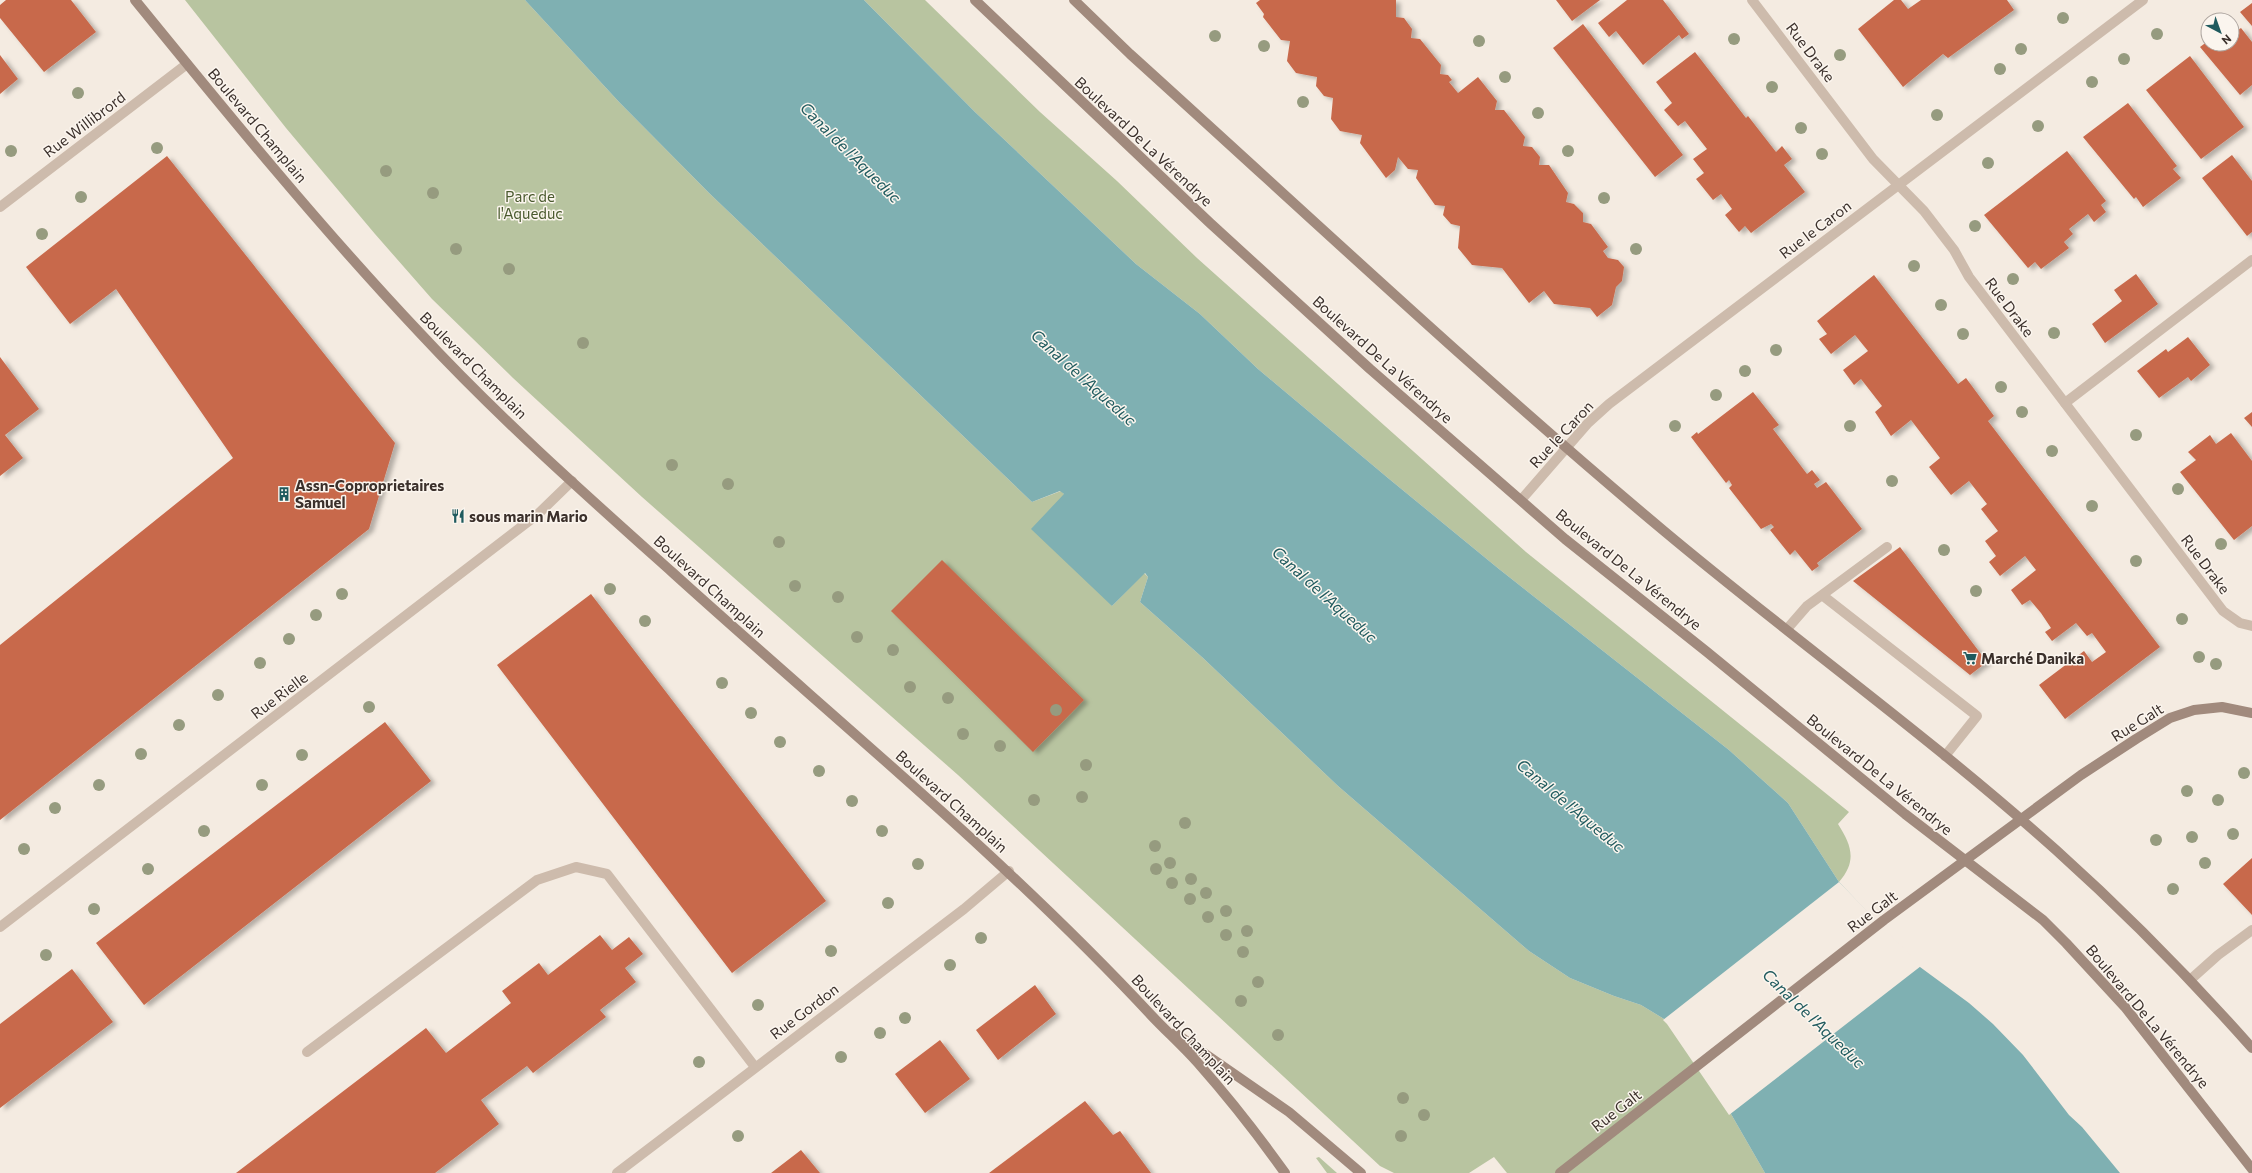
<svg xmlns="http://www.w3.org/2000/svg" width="2252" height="1173" font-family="Commissioner,sans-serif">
	<defs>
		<filter id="shadow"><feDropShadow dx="4.5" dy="2.5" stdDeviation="2" flood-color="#0004"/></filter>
	</defs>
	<rect width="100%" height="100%" fill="#f4ebe1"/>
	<path fill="#b8c4a0" d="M185 0H525L619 102 709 193 1032 502 1061 491 1065 495 1112 606 1144 573 1148 577 1140 602 1203 658 1338 786 1529 951 1570 978 1614 996 1641 1005 1669 1022 1731 1114 1765 1173H1507L1494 1157 1469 1173H1394L1380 1166 958 775 642 497 513 378 432 299 375 234 286 128Z
		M864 0H925L1040 112 1117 181 1197 258 1526 552 1849 812 1838 824C1852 846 1857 861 1839 882L1788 803 1729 750 1499 569 1388 478 1258 369 1200 314 1136 264 975 112Z
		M1319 1157 1337 1173H1327L1316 1158Z"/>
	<path fill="#7fb0b2" d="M525 0H864L975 112 1136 264 1200 314 1258 369 1388 478 1499 569 1729 750 1788 803 1839 882 1920 967 1969 1003 1993 1024 2023 1055 2069 1115 2082 1127 2120 1173H1765L1731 1114 1669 1022 1641 1005 1614 996 1570 978 1529 951 1338 786 1203 658 1140 602 1148 577 1145 573 1112 606 1031 529 1064 494 1060 491 1032 502 709 193 619 102Z"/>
	<path fill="#f4ebe1" d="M1839 882 1921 966 1729 1115 1667 1024 1663 1020Z"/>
	<path fill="#c8694b" filter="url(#shadow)" d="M6 0H71L96 32 44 72 0 18V5Z
		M1260 0H1396V17L1404 18 1412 29 1411 38 1420 39 1441 65 1440 74 1448 75 1452 80 1449 82 1458 93 1478 77 1497 101 1495 110H1504L1525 137 1523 146 1532 147 1540 157 1539 165H1549L1568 193 1566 202 1574 204 1583 213V222L1591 224 1608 247 1603 251 1608 258 1618 260 1624 267 1622 281 1616 287 1612 305 1597 317 1590 308 1554 304 1544 291 1529 303 1502 268 1472 265 1458 248 1460 226 1451 224 1443 215 1445 206 1435 205 1416 178 1418 170 1408 169 1398 157 1395 170 1386 178 1360 143 1362 135 1340 131 1331 119 1333 98 1324 96 1316 86 1317 77 1296 73 1287 61 1290 41 1281 40 1263 17 1264 14 1256 3Z
		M1556 0H1600L1572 21Z
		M1627 0H1663L1689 34 1682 39 1679 35 1643 65 1616 31 1609 37 1598 23Z
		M1894 0H1901L1908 9 1921 0H2007L2014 10 1948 58 1943 54 1903 87 1858 29Z
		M2252 3V26L2240 12Z
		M1583 24 1683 155 1655 177 1553 48Z
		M2241 28 2252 42V85L2240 95 2200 47 2208 41V44H2232V34Z
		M1695 52 1746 118 1748 116 1776 152 1782 146 1792 159 1784 165 1805 192 1751 233 1745 226 1739 232 1725 215 1732 209 1721 194 1713 200 1696 179 1704 173 1693 159 1707 149 1685 121 1678 126 1664 110 1672 103 1656 82Z
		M0 55 18 79 0 94Z
		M2190 56 2244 127 2201 159 2146 90Z
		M2128 103 2177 166 2173 169 2181 178 2143 207 2136 197 2134 199 2083 137Z
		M2067 151 2106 201 2101 205 2106 212 2094 222 2088 214 2069 229 2073 234 2064 242 2069 248 2041 269 2035 262 2028 268 1984 215Z
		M2232 155 2252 181V232L2247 236 2202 178Z
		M167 156 395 443 369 529 0 820V645L233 458 116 289 70 324 26 267Z
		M2136 274 2158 304 2105 343 2092 324 2122 301 2114 290Z
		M1874 275 1958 384 1966 378 1994 416 1988 421 2160 647 2065 719 2039 685 2084 651 2092 662 2106 652 2092 633 2087 636 2076 623 2052 641 2045 632 2051 628 2041 613 2030 600 2022 605 2011 590 2036 570 2032 565 2025 556 2000 576 1989 562 1996 556 1985 541 1998 531 1981 509 1987 504 1976 490 1969 481 1951 495 1929 467 1940 458 1911 420 1891 436 1875 412 1882 406 1861 379 1854 385 1843 370 1868 351 1855 335 1831 354 1819 339 1827 334 1817 321Z
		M2188 337 2210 365 2191 381 2188 377 2159 398 2137 371 2166 349 2168 352Z
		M0 357 39 409 5 435 23 458 0 476Z
		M1753 392 1779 425 1773 429 1807 474 1812 470 1820 480 1814 484 1817 488 1826 482 1862 529 1817 563 1819 566 1812 571 1795 550 1790 555 1770 530 1774 527 1771 524 1761 529 1729 488 1732 485 1729 480 1726 483 1691 437 1697 432 1698 434Z
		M2252 412V427L2244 418Z
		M2231 433 2252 461V526L2234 540 2180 472 2196 460 2188 452 2210 435 2216 444Z
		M1900 547 1987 662 1970 675 1853 581Z
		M942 560 1084 700 1033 752 891 611Z
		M591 594 826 901 732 973 497 665Z
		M385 722 431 781 144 1005 96 943Z
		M2252 858V915L2223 884Z
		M600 935 612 950 629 937 643 954 625 968 636 982 600 1010 606 1017 533 1073 527 1066 481 1100 499 1124 435 1173H236L426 1028 446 1053 511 1003 502 991 539 963 548 975Z
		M72 969 113 1022 0 1108V1024Z
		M1035 985 1056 1014 998 1060 976 1030Z
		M940 1040 970 1079 925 1113 895 1074Z
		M1085 1101 1113 1135 1120 1131 1151 1173H989Z
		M801 1150 820 1173H771Z"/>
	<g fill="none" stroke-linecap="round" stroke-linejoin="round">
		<path stroke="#cdbbac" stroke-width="10" d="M2065 403 2252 260
			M1822 595 1887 547
			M1787 629 1807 606 1822 595 1977 716 1945 756
			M2190 980 2218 955 2252 930
			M307 1052 537 880 576 867 607 874 755 1067"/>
		<path stroke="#cdbbac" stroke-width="10" d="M1752 0 1873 159 1924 211 1954 250 1969 277 2223 611 2240 623 2252 626
			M0 207 187 64
			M1521 500 1588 423 1609 404 2143 0
			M0 927 538 514 572 481
			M617 1173 964 909 1009 871"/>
		<path stroke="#a18a7d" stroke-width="10" d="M135 0C227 113 320 227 420 333 499 418 586 495 672 572 833 718 1003 856 1151 1015 1166 1031 1183 1046 1198 1063 1229 1098 1258 1135 1285 1173
			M975 0 1210 223 1370 369 1565 539 1707 652 1905 814 2043 920 2066 943 2125 1007 2252 1169
			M1074 0 1130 54C1307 214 1481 378 1664 531 1793 639 1930 737 2056 850 2125 912 2190 978 2252 1048
			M1175 1033 1289 1112 1361 1173
			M1560 1173 1884 920 2081 775 2136 739 2170 718 2194 710 2222 707 2252 713"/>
	</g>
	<g fill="#969b7f">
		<circle cx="2063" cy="18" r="6"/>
		<circle cx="2157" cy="34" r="6"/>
		<circle cx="1215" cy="36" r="6"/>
		<circle cx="1734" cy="39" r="6"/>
		<circle cx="1479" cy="41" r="6"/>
		<circle cx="1264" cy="46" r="6"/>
		<circle cx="2021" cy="49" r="6"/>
		<circle cx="1840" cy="55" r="6"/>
		<circle cx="2124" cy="59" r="6"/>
		<circle cx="2000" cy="69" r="6"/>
		<circle cx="1505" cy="77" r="6"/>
		<circle cx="2092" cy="82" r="6"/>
		<circle cx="1772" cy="87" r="6"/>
		<circle cx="78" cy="93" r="6"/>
		<circle cx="1303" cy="102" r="6"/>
		<circle cx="1538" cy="113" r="6"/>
		<circle cx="1937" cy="115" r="6"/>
		<circle cx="2038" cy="126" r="6"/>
		<circle cx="1801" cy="128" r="6"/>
		<circle cx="157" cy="148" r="6"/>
		<circle cx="11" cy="151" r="6"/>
		<circle cx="1568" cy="151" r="6"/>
		<circle cx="1822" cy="154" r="6"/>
		<circle cx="1988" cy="163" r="6"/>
		<circle cx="386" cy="171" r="6"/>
		<circle cx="433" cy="193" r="6"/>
		<circle cx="81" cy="197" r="6"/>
		<circle cx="1604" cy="198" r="6"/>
		<circle cx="1975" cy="226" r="6"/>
		<circle cx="42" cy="234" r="6"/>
		<circle cx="456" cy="249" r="6"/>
		<circle cx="1636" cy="249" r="6"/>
		<circle cx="1914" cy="266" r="6"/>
		<circle cx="509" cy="269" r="6"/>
		<circle cx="2013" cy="279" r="6"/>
		<circle cx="1941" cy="305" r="6"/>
		<circle cx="2054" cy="333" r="6"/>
		<circle cx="1963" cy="334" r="6"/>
		<circle cx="583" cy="343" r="6"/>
		<circle cx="1776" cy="350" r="6"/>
		<circle cx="1745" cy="371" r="6"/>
		<circle cx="2001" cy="387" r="6"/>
		<circle cx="1716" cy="395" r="6"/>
		<circle cx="2022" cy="412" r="6"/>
		<circle cx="1675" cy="426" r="6"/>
		<circle cx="1850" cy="426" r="6"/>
		<circle cx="2136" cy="435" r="6"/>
		<circle cx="2052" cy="451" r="6"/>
		<circle cx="672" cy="465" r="6"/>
		<circle cx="1892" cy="481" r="6"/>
		<circle cx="728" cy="484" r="6"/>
		<circle cx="2178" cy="489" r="6"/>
		<circle cx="2092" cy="506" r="6"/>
		<circle cx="779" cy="542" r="6"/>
		<circle cx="2221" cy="544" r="6"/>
		<circle cx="1944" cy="550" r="6"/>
		<circle cx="2136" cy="561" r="6"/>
		<circle cx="795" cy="586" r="6"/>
		<circle cx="610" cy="589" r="6"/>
		<circle cx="1976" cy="591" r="6"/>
		<circle cx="342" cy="594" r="6"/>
		<circle cx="838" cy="597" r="6"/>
		<circle cx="316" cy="615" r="6"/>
		<circle cx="2182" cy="619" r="6"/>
		<circle cx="645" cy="621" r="6"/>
		<circle cx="857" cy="637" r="6"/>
		<circle cx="289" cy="639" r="6"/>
		<circle cx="893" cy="650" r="6"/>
		<circle cx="2199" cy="657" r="6"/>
		<circle cx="260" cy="663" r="6"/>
		<circle cx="2216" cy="664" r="6"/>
		<circle cx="722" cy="683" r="6"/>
		<circle cx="910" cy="687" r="6"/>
		<circle cx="218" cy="695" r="6"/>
		<circle cx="948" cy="698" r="6"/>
		<circle cx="369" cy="707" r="6"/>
		<circle cx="1056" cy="710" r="6"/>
		<circle cx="751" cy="713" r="6"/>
		<circle cx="179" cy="725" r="6"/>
		<circle cx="963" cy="734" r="6"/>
		<circle cx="780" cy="742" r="6"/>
		<circle cx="1000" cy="746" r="6"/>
		<circle cx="141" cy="754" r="6"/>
		<circle cx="302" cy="755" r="6"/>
		<circle cx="1086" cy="765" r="6"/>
		<circle cx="819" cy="771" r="6"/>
		<circle cx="2244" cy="773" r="6"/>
		<circle cx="99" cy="785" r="6"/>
		<circle cx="262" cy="785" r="6"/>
		<circle cx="2187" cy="791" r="6"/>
		<circle cx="1082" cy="797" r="6"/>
		<circle cx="1034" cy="800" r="6"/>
		<circle cx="2218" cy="800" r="6"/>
		<circle cx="852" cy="801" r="6"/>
		<circle cx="55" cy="808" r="6"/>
		<circle cx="1185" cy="823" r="6"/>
		<circle cx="204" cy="831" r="6"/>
		<circle cx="882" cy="831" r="6"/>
		<circle cx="2233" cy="834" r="6"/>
		<circle cx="2192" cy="837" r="6"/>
		<circle cx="2156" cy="840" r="6"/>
		<circle cx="1155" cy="846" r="6"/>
		<circle cx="24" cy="849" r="6"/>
		<circle cx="1170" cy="863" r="6"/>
		<circle cx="2205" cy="863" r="6"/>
		<circle cx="918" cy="864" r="6"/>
		<circle cx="148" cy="869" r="6"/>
		<circle cx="1156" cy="869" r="6"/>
		<circle cx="1191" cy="879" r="6"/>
		<circle cx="1172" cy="883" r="6"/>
		<circle cx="2173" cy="889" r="6"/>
		<circle cx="1206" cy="893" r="6"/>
		<circle cx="1190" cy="899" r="6"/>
		<circle cx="888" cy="903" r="6"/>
		<circle cx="94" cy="909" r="6"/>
		<circle cx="1226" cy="911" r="6"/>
		<circle cx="1208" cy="917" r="6"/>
		<circle cx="1247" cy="931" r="6"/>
		<circle cx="1226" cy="935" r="6"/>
		<circle cx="981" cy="938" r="6"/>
		<circle cx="831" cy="951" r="6"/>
		<circle cx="1243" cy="952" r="6"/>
		<circle cx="46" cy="955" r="6"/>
		<circle cx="950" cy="965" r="6"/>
		<circle cx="1258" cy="982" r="6"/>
		<circle cx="1241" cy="1001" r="6"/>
		<circle cx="758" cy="1005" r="6"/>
		<circle cx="905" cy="1018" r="6"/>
		<circle cx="880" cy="1033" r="6"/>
		<circle cx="1278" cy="1035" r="6"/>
		<circle cx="841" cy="1057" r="6"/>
		<circle cx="699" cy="1062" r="6"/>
		<circle cx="1403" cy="1098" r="6"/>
		<circle cx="1424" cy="1115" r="6"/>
		<circle cx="738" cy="1136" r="6"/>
		<circle cx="1401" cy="1136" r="6"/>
	</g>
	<defs>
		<symbol id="building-bare" viewBox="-9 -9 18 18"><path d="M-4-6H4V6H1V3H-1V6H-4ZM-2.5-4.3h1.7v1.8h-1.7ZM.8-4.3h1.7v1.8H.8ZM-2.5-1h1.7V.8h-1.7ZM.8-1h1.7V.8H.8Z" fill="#1f5a5e" stroke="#fbf5ee" stroke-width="2.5" paint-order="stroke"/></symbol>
		<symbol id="restaurant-bare" viewBox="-9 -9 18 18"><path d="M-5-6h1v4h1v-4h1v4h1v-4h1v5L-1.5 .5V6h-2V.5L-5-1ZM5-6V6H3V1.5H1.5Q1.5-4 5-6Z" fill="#1f5a5e" stroke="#fbf5ee" stroke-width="2.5" paint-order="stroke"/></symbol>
		<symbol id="supermarket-bare" viewBox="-9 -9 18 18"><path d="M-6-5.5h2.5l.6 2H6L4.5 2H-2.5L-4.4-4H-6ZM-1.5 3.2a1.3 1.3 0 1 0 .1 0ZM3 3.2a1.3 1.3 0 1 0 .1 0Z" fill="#1f5a5e" stroke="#fbf5ee" stroke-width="2.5" paint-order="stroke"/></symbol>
	</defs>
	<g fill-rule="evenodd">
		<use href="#building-bare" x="274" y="484" width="20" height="20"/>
		<use href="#restaurant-bare" x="448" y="506" width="20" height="20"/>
		<use href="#supermarket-bare" x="1960" y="648" width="20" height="20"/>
	</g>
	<g text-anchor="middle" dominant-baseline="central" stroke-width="3" stroke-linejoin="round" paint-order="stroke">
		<g font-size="15" fill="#3b302b" stroke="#fbf5ee">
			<text transform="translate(1811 52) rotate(53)">Rue Drake</text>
			<text transform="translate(84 124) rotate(-37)">Rue Willibrord</text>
			<text transform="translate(258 125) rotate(50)">Boulevard Champlain</text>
			<text transform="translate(1144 141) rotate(43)">Boulevard De La Vérendrye</text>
			<text transform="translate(1815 229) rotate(-37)">Rue le Caron</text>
			<text transform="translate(2010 307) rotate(53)">Rue Drake</text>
			<text transform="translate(1383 359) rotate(42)">Boulevard De La Vérendrye</text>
			<text transform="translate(474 365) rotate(45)">Boulevard Champlain</text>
			<text transform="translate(1561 434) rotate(-47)">Rue le Caron</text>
			<text transform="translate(2206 564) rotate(53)">Rue Drake</text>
			<text transform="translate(1629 569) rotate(39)">Boulevard De La Vérendrye</text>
			<text transform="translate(710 586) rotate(42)">Boulevard Champlain</text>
			<text transform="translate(279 695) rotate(-37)">Rue Rielle</text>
			<text transform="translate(2137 722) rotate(-32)">Rue Galt</text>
			<text transform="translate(1880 774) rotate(39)">Boulevard De La Vérendrye</text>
			<text transform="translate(952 801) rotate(42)">Boulevard Champlain</text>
			<text transform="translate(1872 911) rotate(-37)">Rue Galt</text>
			<text transform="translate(804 1011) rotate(-37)">Rue Gordon</text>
			<text transform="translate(2148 1016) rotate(50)">Boulevard De La Vérendrye</text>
			<text transform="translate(1184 1029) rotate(47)">Boulevard Champlain</text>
			<text transform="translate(1616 1110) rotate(-38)">Rue Galt</text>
		</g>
		<g font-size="15" fill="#4a5a2e" stroke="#fbf5ee">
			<text x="530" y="196">Parc de<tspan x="530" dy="17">l'Aqueduc</tspan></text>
		</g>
		<g font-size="15" font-weight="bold" fill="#3b302b" stroke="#fbf5ee" text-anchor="start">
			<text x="295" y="485">Assn-Coproprietaires<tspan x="295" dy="17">Samuel</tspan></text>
			<text x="469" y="516">sous marin Mario</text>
			<text x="1981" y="658">Marché Danika</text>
		</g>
		<g font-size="16" font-style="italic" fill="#1f5a5e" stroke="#fbf5ee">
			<text transform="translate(851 152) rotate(45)">Canal de l'Aqueduc</text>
			<text transform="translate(1084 377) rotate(42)">Canal de l'Aqueduc</text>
			<text transform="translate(1325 594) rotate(42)">Canal de l'Aqueduc</text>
			<text transform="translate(1571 805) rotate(40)">Canal de l'Aqueduc</text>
			<text transform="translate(1814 1018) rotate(44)">Canal de l'Aqueduc</text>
		</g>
	</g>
	<g transform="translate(2220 32) rotate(139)"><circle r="19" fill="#fbf5ee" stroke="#aea6a0"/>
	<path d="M0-3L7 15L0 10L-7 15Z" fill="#1f5a5e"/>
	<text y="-6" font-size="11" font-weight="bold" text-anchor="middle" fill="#3b302b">N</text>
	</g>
</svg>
